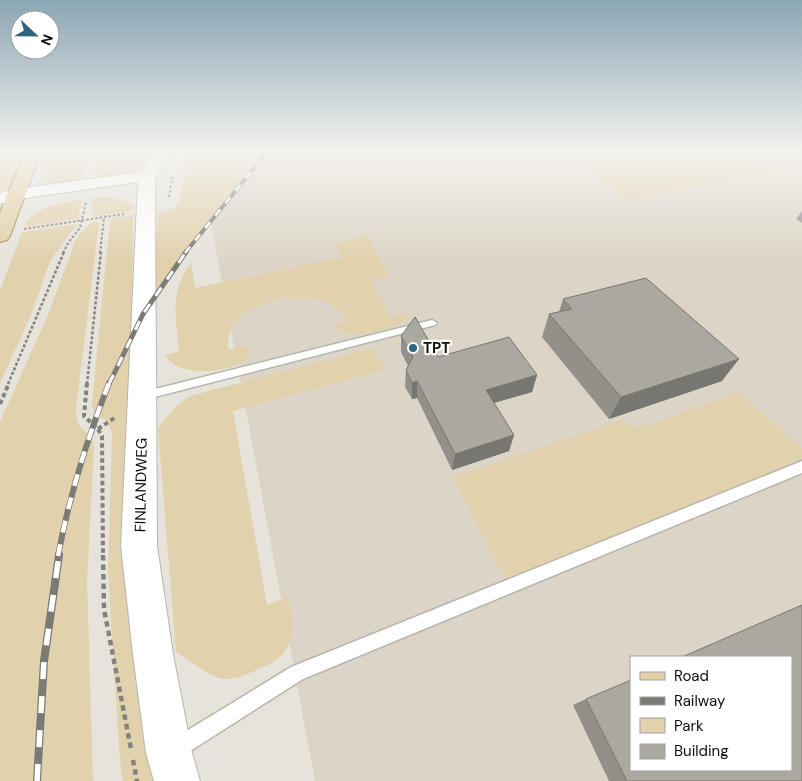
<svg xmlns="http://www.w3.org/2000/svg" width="802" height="781" font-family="'DM Sans',sans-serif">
	<rect width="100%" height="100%" fill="#e6e3db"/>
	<path fill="#dcd5c7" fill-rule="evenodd" d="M220 152H802V781H315L205 191ZM631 657H791V770H631Z"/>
	<path fill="#e1d1ac" d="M4 152H24L8 188 0 192V159Z
		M47 152H75L74 161 84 173 86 180C72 183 52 187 40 177Z
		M85 152H154C141 172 119 176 96 179L94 171 85 159Z
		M191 152H267L179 261 154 296V263L159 212 173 209 179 203Z
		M563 152H802V164L628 201Z
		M104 197 126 201 134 207V210L97 216 92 214 93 198Z
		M82 199 78 219 24 227C34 206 61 203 82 199Z
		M133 215 130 415 157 781H123L120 760 108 575 112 432 106 421 94 412 92 404 110 221 113 218Z
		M95 221 99 223 76 409C77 428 79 425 92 437L94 447 87 582 93 781H0V422L47 317 72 251C74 239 84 227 95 221Z
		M77 224 50 261 31 315 0 383V291L22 232Z
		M368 236 389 276 371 280 390 317 406 313 409 318C394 329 345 344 333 325L347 321C327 276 218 300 229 350L245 346 252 352C249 356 246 361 242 363 221 373 180 377 165 356L179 351C176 317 169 292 191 263L195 288 342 258 335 243Z
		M374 348 384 370 233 411 267 605 289 597C297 637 293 657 252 672 242 676 230 681 219 678 208 675 187 658 176 652L158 428 176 406 190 396Z
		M739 392 802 448V463L507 583 453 477 622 420 637 429Z"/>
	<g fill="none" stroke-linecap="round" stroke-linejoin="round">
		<defs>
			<path id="service" d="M432 320 437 323 435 325 143 400 139 399 137 396 139 393 143 392Z
				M802 461V473L303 679 184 755 177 757 170 755 168 748 170 741 291 667Z"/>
			<path id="tertiary" d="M153 152H169L156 176 155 186 157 546 173 654 192 753 200 781H154L146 753 133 654 121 546 138 182 18 199 0 204V193L16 189 142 172Z"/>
			<path id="primary" d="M25 152H41L10 236 7 240 0 242V212Z"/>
		</defs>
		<use href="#service" stroke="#b8b5ad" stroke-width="3"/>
		<use href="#tertiary" stroke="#b8b5ad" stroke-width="2"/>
		<use href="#primary" stroke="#8d7947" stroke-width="2"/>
		<path stroke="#84827c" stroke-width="2" stroke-dasharray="2.5 2" stroke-linecap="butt" d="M80 152 79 157 85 168
			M169 197 173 174
			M24 229 124 214
			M63 253 68 243 80 228 86 202
			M100 253 104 218"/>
		<path stroke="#84827c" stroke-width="2.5" stroke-dasharray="3 2" stroke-linecap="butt" d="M8 384 64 252
			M87 384 101 252"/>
		<path stroke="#84827c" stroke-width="4" stroke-dasharray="4.5 3" stroke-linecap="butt" d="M87 383 84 416 98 429 102 436 103 556
			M0 404 9 383
			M98 429 116 417"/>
		<path stroke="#84827c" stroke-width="4.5" stroke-dasharray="5.5 4" stroke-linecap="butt" d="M103 555 104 609 131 749
			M133 760 137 781"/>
		<use href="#service" fill="#fff" fill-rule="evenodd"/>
		<use href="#tertiary" fill="#fff" fill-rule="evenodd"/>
		<use href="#primary" fill="#e3d1a4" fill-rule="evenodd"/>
		<defs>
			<path id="rail-far3" d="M185 253 267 152"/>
			<path id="rail-far2" d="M109 384 143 314 186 252"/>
			<path id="rail-far1" d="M58 556C69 497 87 439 109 383"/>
			<path id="rail" d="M37 781 44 661 59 555"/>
		</defs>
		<use href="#rail-far3" stroke="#7c7a75" stroke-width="4"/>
		<use href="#rail-far2" stroke="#7c7a75" stroke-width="5"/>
		<use href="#rail-far1" stroke="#7c7a75" stroke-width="6"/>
		<use href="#rail" stroke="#7c7a75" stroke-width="8"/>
		<use href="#rail-far3" stroke="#fff" stroke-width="2.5" stroke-dasharray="8" stroke-linecap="butt"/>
		<use href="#rail-far2" stroke="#fff" stroke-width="3" stroke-dasharray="10" stroke-linecap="butt"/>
		<use href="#rail-far1" stroke="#fff" stroke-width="4.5" stroke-dasharray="12" stroke-linecap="butt"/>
		<use href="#rail" stroke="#fff" stroke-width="5.5" stroke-dasharray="17" stroke-linecap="butt"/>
	</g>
	<path fill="#93908a" d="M802 211V223L796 219Z
		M563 299 722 381 609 419 542 337 549 314 559 312Z
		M401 336 438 357 537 375 532 392 494 403 514 435 509 451 452 470 417 398 412 399 405 387 406 370 408 366 401 352Z
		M586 699 802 781H609L573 705Z"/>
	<path fill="#787670" d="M739 359 722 381 609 419 621 397Z
		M537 375 532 392 483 406 486 390Z
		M417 381V398L412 399V383Z
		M514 435 509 451 452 470 455 454Z"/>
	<path fill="#aba8a0" stroke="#787670" d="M646 278 739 359 621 397 549 314 572 309 563 299Z
		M415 317 438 357 509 337 537 375 486 390 514 435 455 454 417 381 412 383 406 370 413 357 401 336Z
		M802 605V781H627L586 699 631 680V770H791V657H682Z"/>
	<linearGradient id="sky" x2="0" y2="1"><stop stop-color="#8ba6b4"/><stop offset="0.58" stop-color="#f4f2ef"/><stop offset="1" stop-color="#f4f2ef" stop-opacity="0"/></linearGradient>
	<rect width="802" height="262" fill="url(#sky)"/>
	<circle fill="#326381" stroke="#fff" stroke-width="2" cx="413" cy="348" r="5"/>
	<g text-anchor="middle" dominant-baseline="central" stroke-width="4.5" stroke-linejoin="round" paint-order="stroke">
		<g font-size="15" font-weight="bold" fill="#0f0e0b" stroke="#fff" text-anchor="start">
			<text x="423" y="348">TPT</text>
		</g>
		<g font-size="15" fill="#0f0e0b" stroke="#fff">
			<text transform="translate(141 485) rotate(-89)">FINLANDWEG</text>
		</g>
	</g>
	<rect x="630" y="656" width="162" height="115" fill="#ffffff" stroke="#9f9f9d"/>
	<rect x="640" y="672" width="25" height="8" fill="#e3d1a4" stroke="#9f9f9d"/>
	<text x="674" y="681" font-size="15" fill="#0f0e0b">Road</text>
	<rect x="640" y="697" width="25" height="8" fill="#7c7a75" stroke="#9f9f9d"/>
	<text x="674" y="706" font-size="15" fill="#0f0e0b">Railway</text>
	<rect x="640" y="718" width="25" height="15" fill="#e1d1ac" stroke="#9f9f9d"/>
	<text x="674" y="731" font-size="15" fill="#0f0e0b">Park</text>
	<rect x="640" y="744" width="25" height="15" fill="#aba8a0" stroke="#9f9f9d"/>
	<text x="674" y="756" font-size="15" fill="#0f0e0b">Building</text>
	<g transform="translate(35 35) rotate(112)"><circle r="24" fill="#ffffff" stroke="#9f9f9d"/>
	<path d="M0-4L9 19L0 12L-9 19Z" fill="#326381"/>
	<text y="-8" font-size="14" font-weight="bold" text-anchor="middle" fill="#0f0e0b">N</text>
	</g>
</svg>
